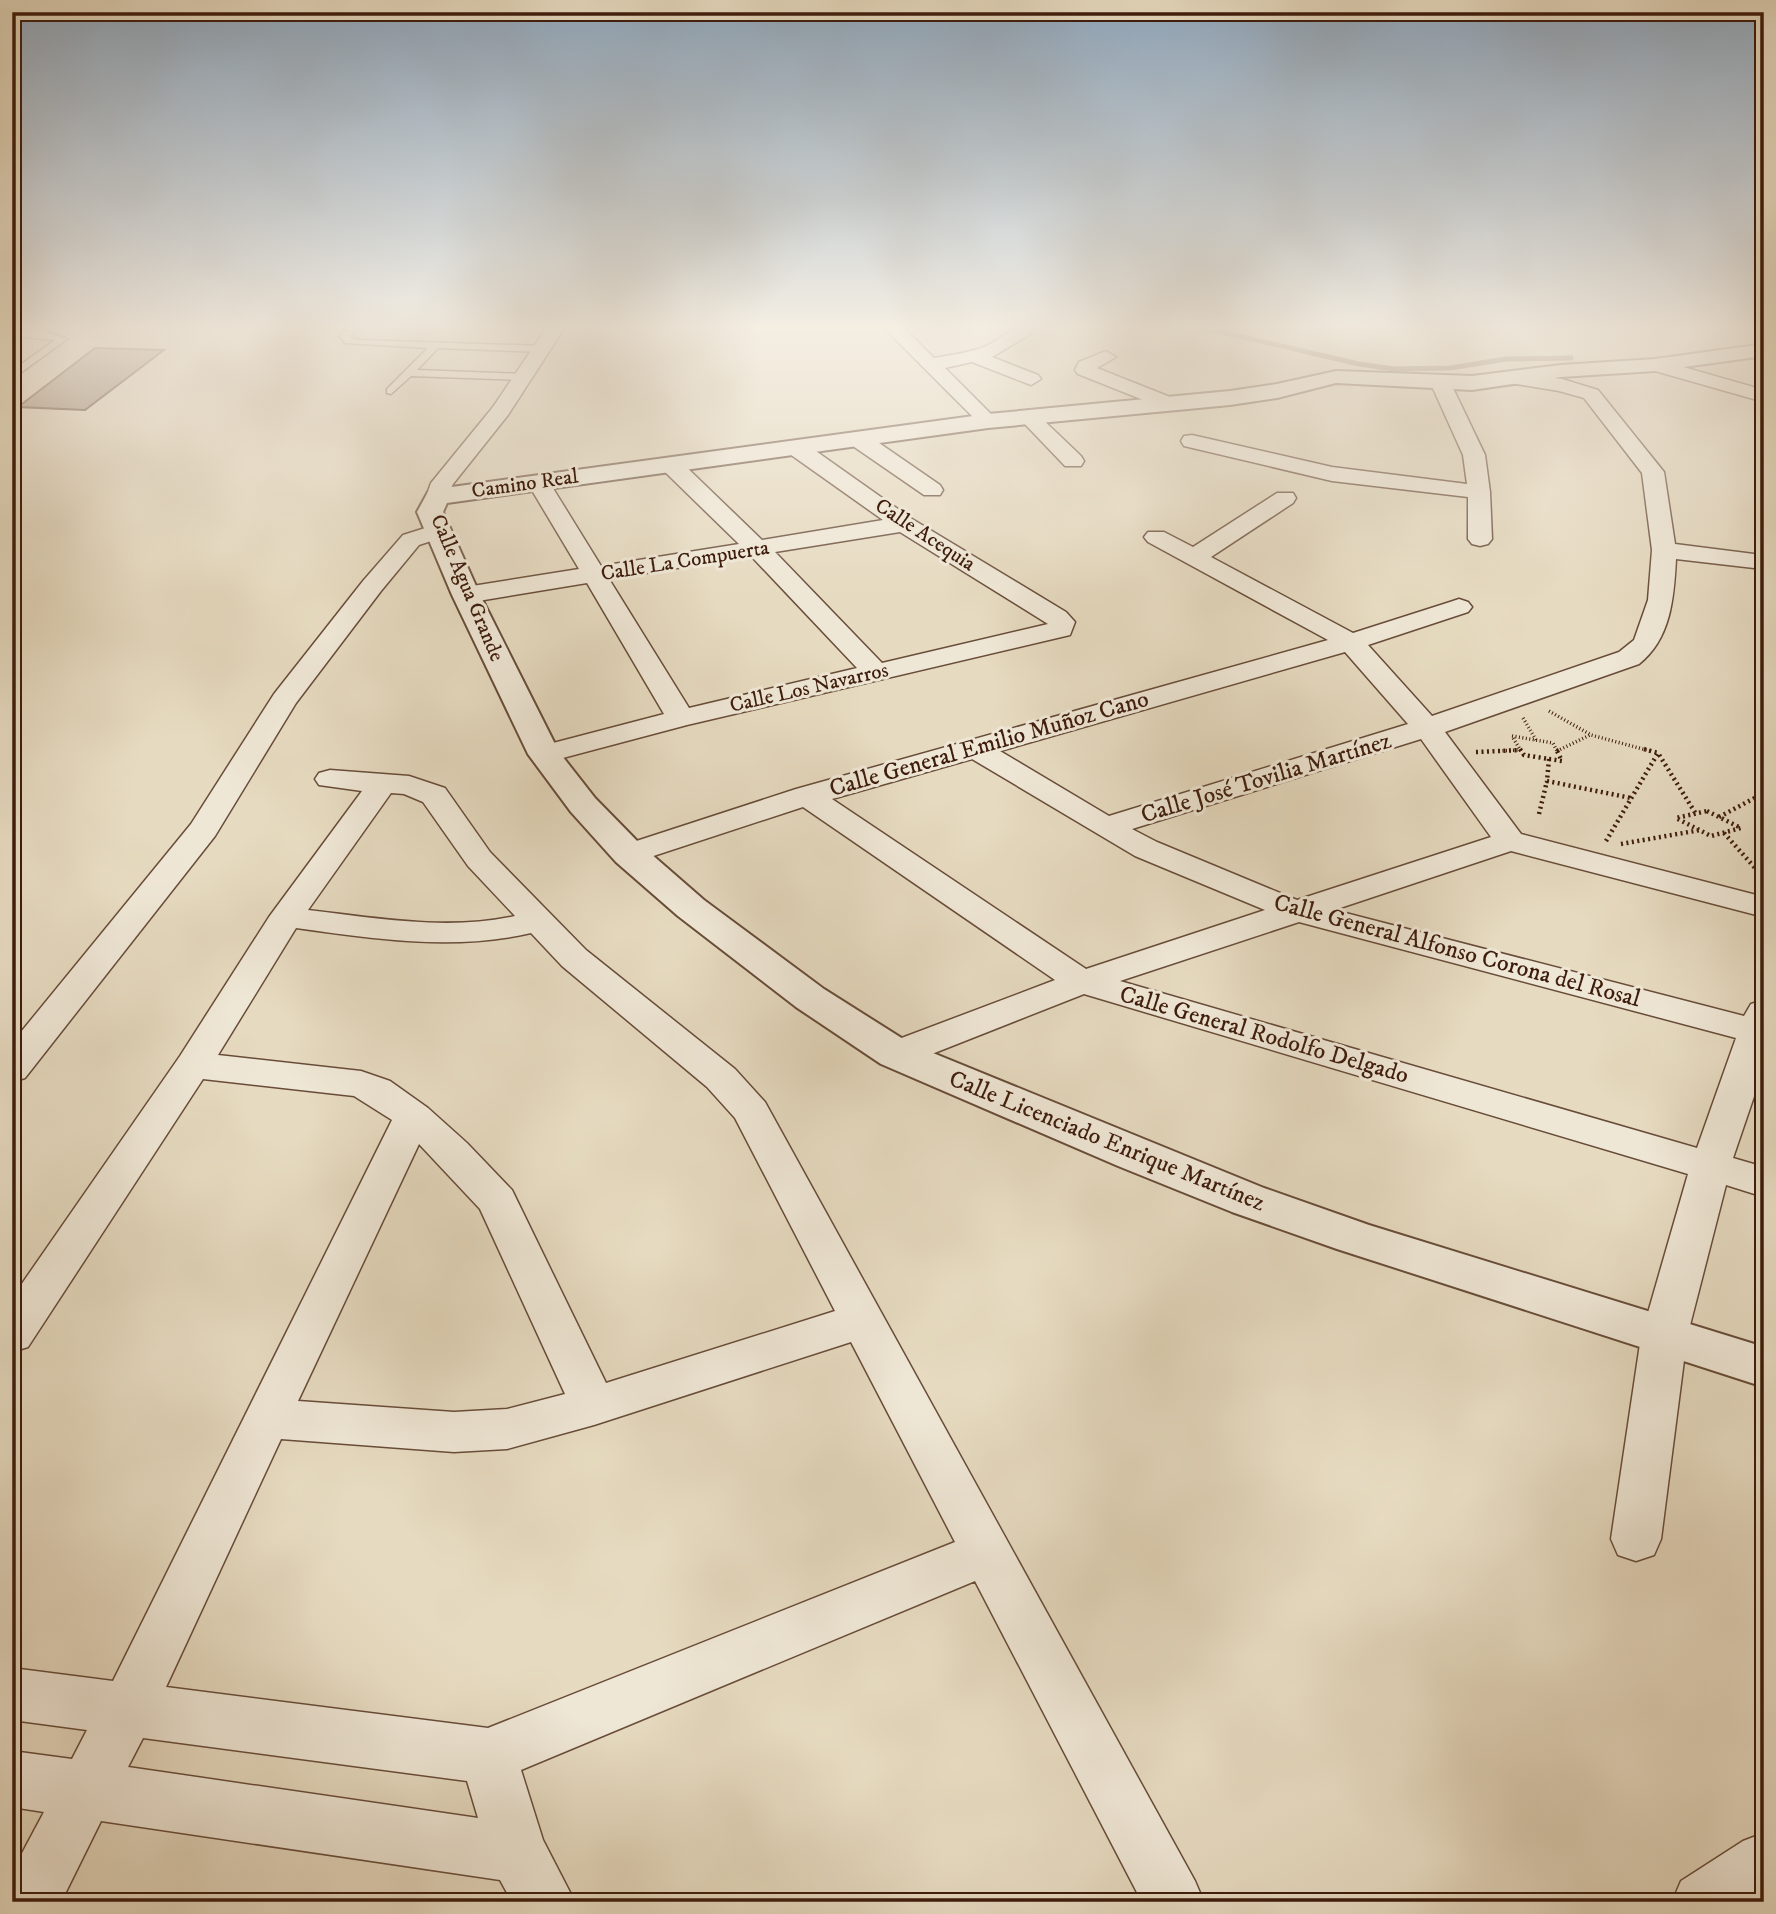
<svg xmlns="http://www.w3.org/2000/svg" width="1776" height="1914" font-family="'IM FELL DW Pica',serif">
	<rect width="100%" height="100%" fill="#e6dac0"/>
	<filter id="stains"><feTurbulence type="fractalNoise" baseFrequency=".00286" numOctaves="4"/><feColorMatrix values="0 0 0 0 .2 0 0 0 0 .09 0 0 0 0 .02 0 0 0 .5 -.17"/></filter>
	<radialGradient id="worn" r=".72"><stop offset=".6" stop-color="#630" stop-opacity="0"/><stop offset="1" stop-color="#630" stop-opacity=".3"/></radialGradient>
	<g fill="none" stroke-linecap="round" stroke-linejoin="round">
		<path stroke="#816753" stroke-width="5" d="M1200 327 1359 364 1394 369 1450 368 1506 359 1571 358"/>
	</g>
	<path fill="#957f6a" stroke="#3e1c0c" stroke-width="2" d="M95 348 164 350 85 410 18 407Z"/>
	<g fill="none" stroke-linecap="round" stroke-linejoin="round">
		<defs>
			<path id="service" d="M349 327H358L350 337 358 340 544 346 549 349 544 352 438 348 417 370 525 374 530 377 525 380 411 376 391 394 387 393V389L428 348 345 343 340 337Z
				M12 330 42 331 67 339 12 379V371L55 340 12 336Z"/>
			<path id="minor" d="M547 327H565L508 415 453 484 445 502H429L426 497 431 483 493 407Z
				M883 327H903L934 358C951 355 968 353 984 347 1000 340 1011 327 1029 327L1031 331 1029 335 992 357 1038 375 1041 379 1031 385 972 362 945 368 998 421 995 425H981Z
				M1106 351 1116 357 1097 368 1180 401 1183 405 1180 409H1166L1078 374 1075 370 1079 362Z
				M1655 359 1764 390V402L1648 369 1645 365Z
				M1517 373 1562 379 1598 390 1664 472 1675 544 1754 554 1763 556 1764 565 1754 568 1676 559C1674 597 1671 639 1639 664L1445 732 1521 834 1764 897V917L1511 851 1334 910 1744 1016 1751 1004 1764 1000V1067L1733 1158 1764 1167V1197L1726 1185 1687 1337 1661 1539 1654 1555 1636 1561 1618 1555 1611 1539 1641 1337 1688 1174 1084 994 909 1063 896 1066 883 1063 877 1054 883 1045 1055 980 803 807 629 864 618 861 613 854 618 847 796 789 1328 640 1148 542 1144 537 1148 532H1164L1193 547 1277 493H1293L1296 498 1293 503 1211 557 1353 633 1450 602 1459 599 1468 602 1472 607 1468 612 1368 645 1432 716 1619 652 1634 640 1648 600 1652 550 1642 473 1584 398 1559 391 1510 383 1507 379ZM1345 652 1408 724 1109 816 1000 751ZM1421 739 1491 837 1297 900 1157 842 1132 829ZM972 759 1135 856 1265 910 1086 969 832 799ZM1299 922 1736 1038 1697 1148 1120 981Z
				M1441 378 1448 380 1451 384 1485 455 1490 492 1492 539 1488 544 1480 546 1472 544 1468 539V497L1332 481 1184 446 1181 441 1184 436 1192 435 1332 467 1467 484 1463 455 1431 384 1434 380Z
				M1029 411 1036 413 1081 456 1084 461 1081 466H1065L1022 421 1019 417 1022 413Z
				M858 433 866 434 940 485 943 490 940 495H924L850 444 847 439 850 434Z
				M795 441 803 442 912 519 1066 612 1075 622 1070 635 687 725 544 763 534 760 529 754 534 748 664 714 587 583 466 603 457 600 453 595 457 590 466 587 579 569 527 482 530 477H546L601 566 739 544 662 469 659 464 662 459H678L762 540 883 520 787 452 784 447 787 442ZM900 532 1048 624 882 663 775 552ZM751 556 857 668 689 708 609 579Z
				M438 524 446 526 450 531 446 536 419 545 381 591 296 703 215 836 25 1078 12 1082V1043L191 824 274 694 363 581 403 535Z
				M330 770 409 776 445 788 490 852 586 950 735 1069 765 1102 1195 1881 1204 1902H1142L975 1581 521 1770 543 1840 575 1902H512L500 1880 101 1821 61 1902H12V1872L44 1812 12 1807V1751L72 1759 87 1730 12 1720V1668L113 1681 392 1120 354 1096 203 1079 28 1347 12 1352V1298L180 1056 269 917 362 791 319 785 315 779 319 773ZM391 793 404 794 423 802 468 866 515 916C448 931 376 918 308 910ZM296 928C375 939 453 951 531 933L562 966 707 1087 735 1118 835 1311 606 1383 512 1190 467 1143 428 1108 390 1081 361 1071 218 1055ZM419 1144 480 1209 565 1394 507 1409 454 1412 298 1401ZM851 1342 955 1542 488 1728 166 1687 281 1439 454 1452 507 1449 594 1425ZM143 1738 467 1781 478 1818 128 1767Z
				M1764 1833V1897L1756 1902H1672L1681 1881 1743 1841Z"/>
			<path id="tertiary" d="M1764 344V356L1655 371 1561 377 1472 390 1336 383 1277 398 1230 405 988 428 447 503 443 512 480 595 559 752 595 798 642 846 704 900 824 989 911 1044 1264 1188 1369 1225 1764 1347V1387L1337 1249 1232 1212 1118 1166 881 1064 796 1007 678 916 616 862 571 812 528 754 452 595 417 512 428 492 437 489 988 414 1230 391 1277 384 1336 371 1472 376 1561 365 1655 359Z"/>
		</defs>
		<use href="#service" stroke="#684c39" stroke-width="3"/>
		<use href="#minor" stroke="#684c39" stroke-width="3"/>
		<use href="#tertiary" stroke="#684c39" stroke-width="4"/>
		<path stroke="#3e1c0c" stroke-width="3.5" stroke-dasharray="1 2.5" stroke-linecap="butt" d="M1549 711 1591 735 1650 751
			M1523 718 1536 740
			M1499 751 1520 750
			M1521 751 1512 736 1553 743 1557 751
			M1557 751 1590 735"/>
		<path stroke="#3e1c0c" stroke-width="4.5" stroke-dasharray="2 3.5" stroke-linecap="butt" d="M1520 749 1524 755 1549 759
			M1644 749 1658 753
			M1557 751 1561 749
			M1476 752 1520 750
			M1549 759 1562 761 1556 749
			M1549 759 1547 781 1631 798
			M1707 811 1741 828 1711 836 1676 818Z
			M1539 814 1547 781
			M1719 817 1764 793
			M1724 833 1764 878
			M1606 841 1658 753 1696 814
			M1621 844 1700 830"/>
		<use href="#service" fill="#efe7d6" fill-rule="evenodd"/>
		<use href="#minor" fill="#efe7d6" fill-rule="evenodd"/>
		<use href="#tertiary" fill="#efe7d6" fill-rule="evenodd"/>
	</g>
	<linearGradient id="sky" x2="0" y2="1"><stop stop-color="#90a9c0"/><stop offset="0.55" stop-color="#f4eee3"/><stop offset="1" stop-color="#f4eee3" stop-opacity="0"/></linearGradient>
	<rect width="1776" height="595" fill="url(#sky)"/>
	<g text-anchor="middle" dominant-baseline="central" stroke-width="6" stroke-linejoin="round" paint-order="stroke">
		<g font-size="21" fill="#3e1c0c" stroke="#efe7d6">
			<text transform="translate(525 484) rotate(-8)">Camino Real</text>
			<text transform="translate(925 535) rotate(33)">Calle Acequia</text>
			<text transform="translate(685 561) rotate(-9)">Calle La Compuerta</text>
			<text transform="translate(467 588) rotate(67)">Calle Agua Grande</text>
			<text transform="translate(809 688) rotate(-13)">Calle Los Navarros</text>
		</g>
		<g font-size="24" fill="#3e1c0c" stroke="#efe7d6">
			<text transform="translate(989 744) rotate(-16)">Calle General Emilio Muñoz Cano</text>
			<text transform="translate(1266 778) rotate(-17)">Calle José Tovilia Martínez</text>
			<text transform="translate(1457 951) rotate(15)">Calle General Alfonso Corona del Rosal</text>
			<text transform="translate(1264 1035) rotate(16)">Calle General Rodolfo Delgado</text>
			<text transform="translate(1107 1141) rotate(22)">Calle Licenciado Enrique Martínez</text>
		</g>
	</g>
	<rect width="1776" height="1914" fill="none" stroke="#e6dac0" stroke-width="42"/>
	<rect x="14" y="14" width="1748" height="1886" fill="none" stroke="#3e1c0c" stroke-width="3.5"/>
	<rect x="21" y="21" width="1734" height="1872" fill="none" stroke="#3e1c0c" stroke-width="2"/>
	<rect width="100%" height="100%" filter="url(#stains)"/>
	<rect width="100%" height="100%" fill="url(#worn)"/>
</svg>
